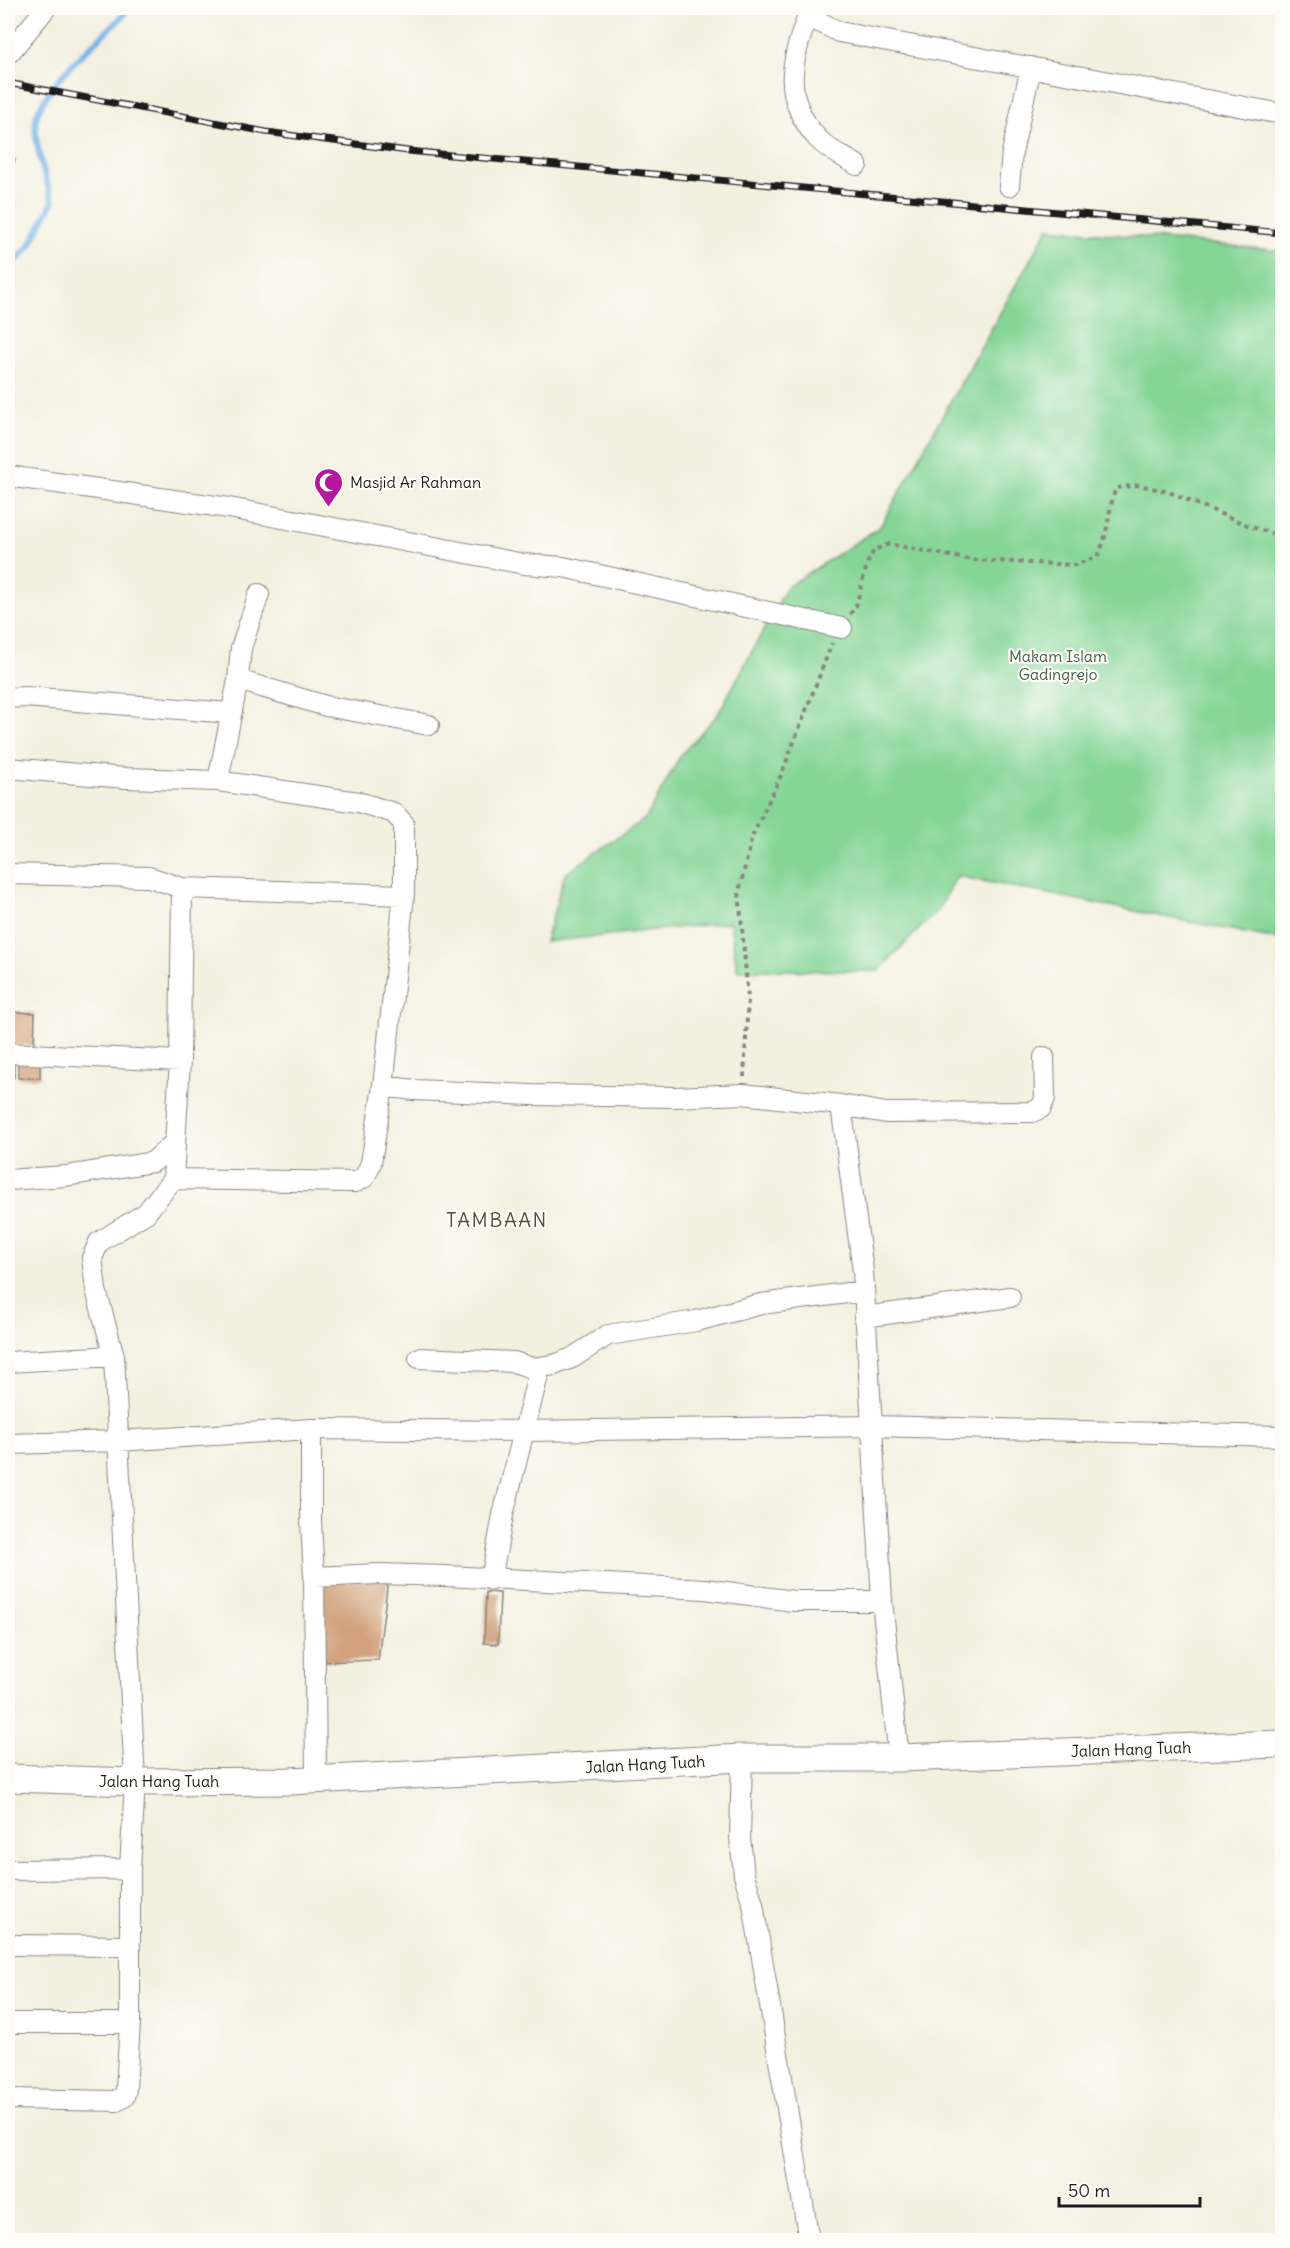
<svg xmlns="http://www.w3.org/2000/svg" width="1290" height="2248" font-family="Delius,sans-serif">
	<rect width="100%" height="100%" fill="#fdfcf7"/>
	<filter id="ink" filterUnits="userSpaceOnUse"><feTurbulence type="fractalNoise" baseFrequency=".0167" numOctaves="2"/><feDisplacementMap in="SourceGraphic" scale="12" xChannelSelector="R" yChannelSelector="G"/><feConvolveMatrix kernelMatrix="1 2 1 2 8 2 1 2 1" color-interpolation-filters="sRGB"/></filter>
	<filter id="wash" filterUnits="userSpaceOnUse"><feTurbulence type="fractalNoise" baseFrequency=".008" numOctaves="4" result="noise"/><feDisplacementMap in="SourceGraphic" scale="24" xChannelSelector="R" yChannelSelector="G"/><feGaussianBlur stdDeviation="1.35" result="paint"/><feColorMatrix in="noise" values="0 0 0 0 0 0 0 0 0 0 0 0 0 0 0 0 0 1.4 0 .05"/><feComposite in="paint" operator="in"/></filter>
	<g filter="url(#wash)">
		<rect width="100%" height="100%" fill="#f3f0df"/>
		<path fill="#84d596" stroke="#507859" stroke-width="1.5" d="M1048 228 1282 251V940L957 876 939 909 878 971 737 970 730 922 545 942 565 874 646 818 681 755 718 714 787 587 880 527Z"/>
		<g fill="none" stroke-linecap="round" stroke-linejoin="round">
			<path stroke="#73b3e7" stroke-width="6" d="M8 270 29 247 53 202C47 183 30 133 37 115 50 79 95 43 122 17L129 8"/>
		</g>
		<g id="blocks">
			<path fill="#d1a27d" d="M8 157 15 159 9 181 8 180Z
				M8 1012 35 1013 34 1046 8 1045Z
				M8 1058H14V1077L8 1078Z
				M18 1062H40V1078H18Z
				M388 1580 378 1660 320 1662 318 1581Z
				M486 1592 500 1593 498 1644 484 1643Z"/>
		</g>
	</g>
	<g filter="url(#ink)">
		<use href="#blocks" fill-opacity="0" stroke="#88867e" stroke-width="1.5"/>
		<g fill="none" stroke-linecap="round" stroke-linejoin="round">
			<defs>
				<path id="street" d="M814 8 808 16 839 32 1282 114
					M808 16C790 62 782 99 818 139 828 150 844 157 857 165
					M10 52 46 8
					M1009 186 1012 153 1031 67
					M8 476 229 508 524 564 563 567 842 628
					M238 680 326 706 429 725
					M8 698 25 697 231 713
					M8 768 126 778 218 781 358 802 394 813 404 824V895L383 1086 371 1163 365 1177 356 1182 173 1179
					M218 781 238 680 241 648 259 594
					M8 874 149 877 182 888
					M8 1053 180 1061 182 888 404 895
					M383 1086 414 1090 532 1095 675 1097 743 1094 841 1105 863 1271 882 1601 899 1758
					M841 1105 886 1113 1032 1112 1041 1108 1045 1098 1044 1057
					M8 1180 66 1176 153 1162 175 1142
					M864 1317 1010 1297
					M419 1358 514 1362 532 1368 554 1365 572 1358 608 1335 696 1321 761 1304 863 1291
					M8 1362 114 1356
					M311 1429V1522L314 1577
					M8 1444 118 1441 311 1429 525 1431 873 1426 1282 1436
					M491 1580 503 1515 540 1367
					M742 1758 740 1838 744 1875 753 1904 809 2240
					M316 1779 314 1577 378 1574 445 1576 705 1589 793 1601H882
					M8 1870 130 1869
					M8 1945 130 1946
					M8 2023H130
					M8 2099 117 2101 124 2097 126 2089 130 2023V1869L135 1782 114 1356 96 1290 92 1258 99 1242 146 1213 173 1179 180 1061"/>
				<path id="secondary" d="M8 1778 135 1782 290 1781 742 1758H899L1282 1744"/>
			</defs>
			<use href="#street" stroke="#88867e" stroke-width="22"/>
			<use href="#secondary" stroke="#88867e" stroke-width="29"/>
			<path stroke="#88867e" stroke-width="4" stroke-dasharray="4.5 4.5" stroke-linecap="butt" d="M850 614 856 606 867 564 874 550 889 544 972 560 1075 565 1097 557C1109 536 1107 512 1116 488L1139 485 1169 492 1252 527 1282 537
				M744 1077 748 998 739 892 752 837 782 773 832 643"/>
			<use href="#street" stroke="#fff" stroke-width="20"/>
			<use href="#secondary" stroke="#fff" stroke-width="27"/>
			<defs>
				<path id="rail" d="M8 83 266 132 408 151 1282 233"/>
			</defs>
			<use href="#rail" stroke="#1c1c1c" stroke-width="7"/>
			<use href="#rail" stroke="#fdfcf7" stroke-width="4.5" stroke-dasharray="14" stroke-linecap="butt"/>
		</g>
	</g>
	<defs>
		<symbol id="mosque-pin" viewBox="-11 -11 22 30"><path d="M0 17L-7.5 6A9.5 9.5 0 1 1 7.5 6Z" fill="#b5179e" stroke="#fdfcf7"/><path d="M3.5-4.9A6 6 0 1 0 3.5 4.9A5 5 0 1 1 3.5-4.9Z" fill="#fff"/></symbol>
	</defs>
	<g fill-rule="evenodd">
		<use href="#mosque-pin" x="312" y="466" width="33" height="45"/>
	</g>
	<g text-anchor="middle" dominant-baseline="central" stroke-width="4.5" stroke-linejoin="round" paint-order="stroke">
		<g font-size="16" fill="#1c1c1c" stroke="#fdfcf7" text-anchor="start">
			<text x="350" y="482">Masjid Ar Rahman</text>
		</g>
		<g font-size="16" fill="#405d47" stroke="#fdfcf7">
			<text x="1058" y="656">Makam Islam<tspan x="1058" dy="18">Gadingrejo</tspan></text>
		</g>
		<g font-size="16" fill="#1c1c1c" stroke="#fdfcf7">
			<text transform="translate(1131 1749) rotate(-2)">Jalan Hang Tuah</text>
			<text transform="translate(645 1764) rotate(-3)">Jalan Hang Tuah</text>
			<text x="159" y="1781">Jalan Hang Tuah</text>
		</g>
		<g font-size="20" letter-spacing="1.5" fill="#5b4b3e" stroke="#fdfcf7">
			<text x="497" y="1219">TAMBAAN</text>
		</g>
	</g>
	<rect width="1290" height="2248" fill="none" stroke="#fdfcf7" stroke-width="30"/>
	<path d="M1059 2197v9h141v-9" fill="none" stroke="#1c1c1c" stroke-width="3"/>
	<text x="1068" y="2197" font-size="18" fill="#1c1c1c" stroke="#fdfcf7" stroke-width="4.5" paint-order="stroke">50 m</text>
</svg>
